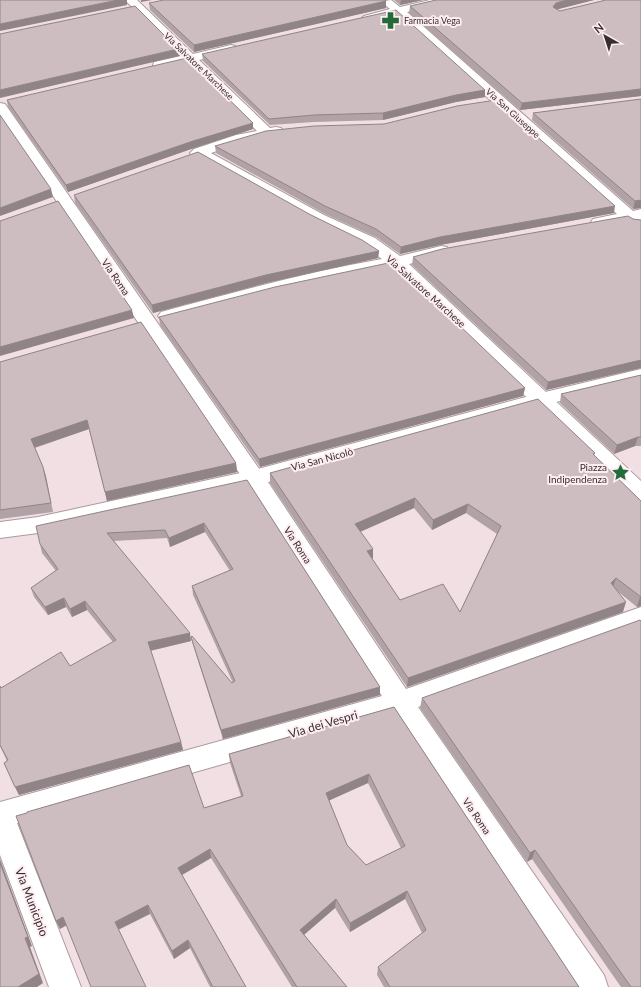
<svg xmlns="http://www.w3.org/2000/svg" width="641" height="987" font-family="Lato,sans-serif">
	<rect width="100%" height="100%" fill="#f1dfe4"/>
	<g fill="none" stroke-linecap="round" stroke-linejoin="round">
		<defs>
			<path id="minor" d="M125 0H137L193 54 231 45 235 46 237 49 235 52 199 60 270 128 276 127 281 128 283 131 281 134 244 142 211 153 324 215 375 238 400 256 441 246 447 247 449 251 447 255 409 264 641 481V502L633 500 393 268 340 277 232 303 167 321 161 320 158 316 161 312C234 292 308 272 382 259L363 246 312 221 198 157 192 156 190 153 194 149 236 135 257 131 188 62 159 69 154 68 153 65 154 62 181 56Z
				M391 0 400 7 430 0H451L449 2 407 12 633 211 641 209V227L631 226 626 222 599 227 593 225 591 222 593 219 617 214 396 15 368 22 364 20 362 18 364 16 390 9 383 3 385 1Z
				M0 103 5 104 262 473 406 689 641 607V627L418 707 604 975 608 987H573L394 715 17 823 81 987H49L0 855V802L382 696 246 483 0 117Z"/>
			<path id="major" d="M641 369V381L544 405 254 486 38 533 0 538V522L38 517 254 470 541 393Z"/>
		</defs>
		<use href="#minor" stroke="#aa9a9e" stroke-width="2"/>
		<use href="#major" stroke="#aa9a9e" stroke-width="2"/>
		<use href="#minor" fill="#fff" fill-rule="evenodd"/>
		<use href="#major" fill="#fff" fill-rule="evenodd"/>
	</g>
	<path fill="#b0a2a5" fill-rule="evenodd" d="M394 0H423L400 5Z
		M436 0H594L557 9 560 11 641 0V96L520 110 409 13 410 6Z
		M386 1V8L194 52 150 10 149 3Z
		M202 54 485 90V97L456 102 383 120 314 122 270 125 203 61Z
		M641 99V208L633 209 532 120 533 113Z
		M7 100 253 123V129L194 148 68 192 8 107Z
		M215 146 614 213 440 245 400 254 376 237 325 214 216 153Z
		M74 195 311 215 379 251 378 258 266 283 153 313 75 203Z
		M633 219 641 220V368L546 390 412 265 413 257Z
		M159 317 525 388 523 396 260 467 160 325Z
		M0 362 236 463 237 472 107 501 89 429 35 448 43 467 53 512 0 519Z
		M641 375V446H635L614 454 560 403 561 394Z
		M595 453 594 455 641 501V606L637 607 616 590 623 612 407 687 270 483V473ZM414 508 432 530 466 513 497 534 460 612 400 600 372 559 373 558 360 532Z
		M247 480 380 687V695L223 739 193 645 191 637 232 683H233L193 595 192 586 230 571 205 532 170 547 167 538 114 541 191 641 150 651 181 742 183 750 19 795 4 763 7 761 0 746V686L1 688 70 666 113 642 87 610 72 617 66 607 48 615 34 597 31 588 56 571 42 553 40 544Z
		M422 698 641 987H621L532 859 527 862 420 708Z
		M394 707 579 987H384L377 975 378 967 422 933 405 899 350 932 335 908 304 935 347 987H292L211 858 182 875 246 987H210L190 948 174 959 150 914 66 925 60 929 204 808 241 796 230 763 229 754ZM368 783 401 848 366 865 347 845 329 800Z"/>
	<path fill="#908486" d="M118 0H127V5L0 31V24Z
		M141 0H152L141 2Z
		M401 0H423L400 5Z
		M567 0H594L555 10 553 7 556 3Z
		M386 1V8L194 52V45Z
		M178 49 179 56 0 98V90Z
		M641 89V96L520 110 522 103Z
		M485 90V97L456 102 383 120V113L456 95Z
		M253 123V129L194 148 68 192 66 185 193 141Z
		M51 189 53 197 0 216V208Z
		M641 200V208L633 209 635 201Z
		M615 206 614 213 440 245 400 254 401 247 440 237Z
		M379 251 378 258 266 283 153 313 152 305 266 275Z
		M132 310 134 318 0 356V347Z
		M641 360V368L546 390 548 382Z
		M525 388 523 396 260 467 259 459Z
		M87 420 89 429 33 448 31 439Z
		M638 437 635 446 614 454 617 445Z
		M236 463 237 472 107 501 105 492Z
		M43 467 46 476 53 512Z
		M415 498 414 508 355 534V524Z
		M468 504 466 513 432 530 433 520Z
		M204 523 205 532 170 547 169 538Z
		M373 549V558L366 561 367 551Z
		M616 578 613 587 611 583Z
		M640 597H641V606L637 607Z
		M64 598 66 607 48 615 45 607Z
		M85 601 87 610 72 617 70 609Z
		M626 602 623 612 407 687 408 678Z
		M190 633 191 641 149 651 148 642Z
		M380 687V695L223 739 221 730Z
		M181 742 183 750 19 795 15 787Z
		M369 774 368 783 326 802V793Z
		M210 849 211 858 180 876 178 868Z
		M535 850 532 859 527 862 530 853Z
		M0 859 32 946 30 947 43 983 37 987H18L25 938 0 863Z
		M407 891 405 899 350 932V923Z
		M336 899 335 908 300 938V930Z
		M148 905 150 914 118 930 115 922Z
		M63 917 67 925 60 929 56 921Z
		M188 940 190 948 174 959 172 951Z"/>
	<path fill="#cdbcc0" stroke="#908486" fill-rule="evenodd" d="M0 0H118L0 24Z
		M164 0H385L386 1 194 45 149 3Z
		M436 0H567L556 3 553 7 560 11 606 0H641V89L522 103 410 6Z
		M135 6 178 49 0 90V34Z
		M396 10 485 90 456 95 383 113 314 115 269 119 202 54Z
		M187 58 253 123 193 141 66 185 7 100Z
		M641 99V200L635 201 533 113Z
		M496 100 615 206 440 237 401 247 376 229 325 206 215 146 266 131 314 126 384 124 457 106Z
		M0 115 51 189 0 208Z
		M198 152 311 215 362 240 379 251 266 275 152 305 74 195Z
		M58 201 132 310 0 347V221Z
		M628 216 633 219 641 220V360L548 382 413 257 442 249Z
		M393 262 525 388 259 459 159 317 275 287Z
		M141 322 236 463 105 492 87 420 31 439 43 467 51 503 0 510V362Z
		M641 375V437H638L617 445 561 394Z
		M538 399 595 453 593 454 641 501V597L616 578 611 583 626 602 408 678 270 473ZM415 498 433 520 468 504 501 526 460 612 443 584 400 600 367 551 373 549 355 524Z
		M247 480 380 687 221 730 191 637 192 636 232 683 235 681 192 586 233 569 204 523 169 538 165 530 107 533 190 633 148 642 181 742 15 787 4 763 8 760 0 745V686L1 688 61 652 70 666 116 640 85 601 70 609 64 598 45 607 31 588 58 569 40 544 36 526Z
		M640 620 641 621V987H631L535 850 530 853 422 698Z
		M394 707 579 987H390L378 967 426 930 407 891 350 923 336 899 300 930 347 987H297L210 849 178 868 246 987H213L188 940 172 951 148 905 115 922 146 987H91L63 917 56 921 16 816 27 813V812L189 765 204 808 243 796 229 754ZM369 774 405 846 366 865 347 845 326 793Z
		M0 863 28 937 25 938 39 974 18 987H0Z"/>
	<defs>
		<symbol id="pharmacy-bare" viewBox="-9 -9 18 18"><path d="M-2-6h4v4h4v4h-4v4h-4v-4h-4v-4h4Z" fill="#236c3a" stroke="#feedf1" stroke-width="2.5" paint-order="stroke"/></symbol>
		<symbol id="sight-bare" viewBox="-9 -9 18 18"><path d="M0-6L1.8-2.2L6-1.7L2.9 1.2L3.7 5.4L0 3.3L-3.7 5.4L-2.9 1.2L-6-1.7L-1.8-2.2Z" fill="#236c3a" stroke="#feedf1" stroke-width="2.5" paint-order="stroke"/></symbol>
	</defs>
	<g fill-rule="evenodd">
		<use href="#pharmacy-bare" x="378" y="8" width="25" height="25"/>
		<use href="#sight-bare" x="608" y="460" width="25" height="25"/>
	</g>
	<g text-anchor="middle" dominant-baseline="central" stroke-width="4" stroke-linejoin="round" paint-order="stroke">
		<g font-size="9" fill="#362f31" stroke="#feedf1" text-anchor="start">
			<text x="404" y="20">Farmacia Vega</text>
		</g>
		<g font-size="9" fill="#362f31" stroke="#feedf1">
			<text transform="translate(199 66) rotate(44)">Via Salvatore Marchese</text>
			<text transform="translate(513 113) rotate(42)">Via San Giuseppe</text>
		</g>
		<g font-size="10" fill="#362f31" stroke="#feedf1">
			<text transform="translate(116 277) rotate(56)">Via Roma</text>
			<text transform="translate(426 291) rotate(42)">Via Salvatore Marchese</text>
			<text transform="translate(322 459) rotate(-15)">Via San Nicolò</text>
			<text transform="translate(298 545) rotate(57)">Via Roma</text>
			<text transform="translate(477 816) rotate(56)">Via Roma</text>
		</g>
		<g font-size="10" fill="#362f31" stroke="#feedf1" text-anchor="end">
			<text x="607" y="467">Piazza<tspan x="607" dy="12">Indipendenza</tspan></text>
		</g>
		<g font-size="12" fill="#362f31" stroke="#feedf1">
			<text transform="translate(323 724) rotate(-16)">Via dei Vespri</text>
			<text transform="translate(32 902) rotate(69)">Via Municipio</text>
		</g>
	</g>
	<g transform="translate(605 36) rotate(321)" stroke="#feedf1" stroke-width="3" paint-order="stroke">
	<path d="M0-3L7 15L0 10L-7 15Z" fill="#362f31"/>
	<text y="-6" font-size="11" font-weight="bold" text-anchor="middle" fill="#362f31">N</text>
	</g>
</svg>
